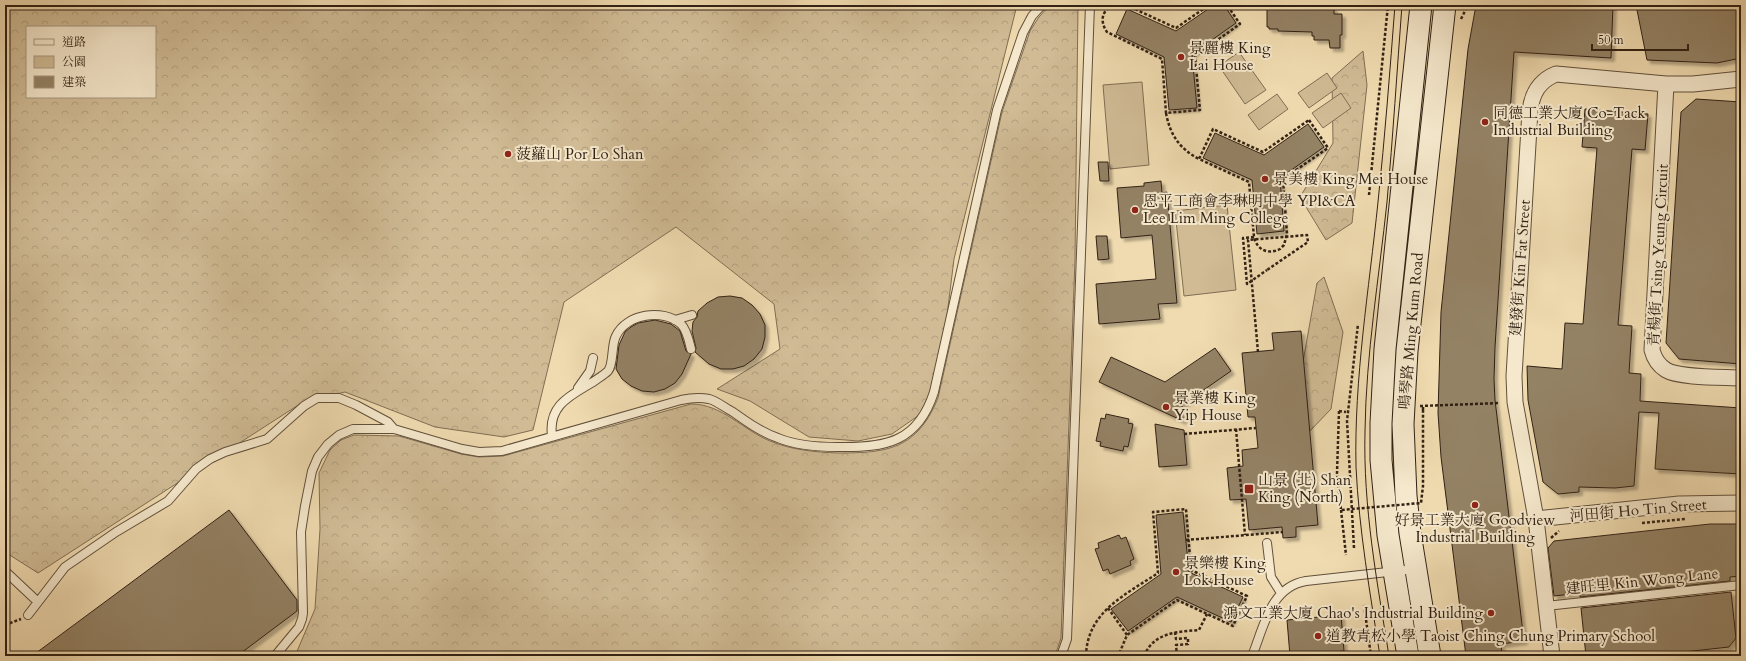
<svg xmlns="http://www.w3.org/2000/svg" width="1746" height="661" font-family="Cardo,'Noto Serif TC',serif">
	<defs>
		<pattern id="forest-crowns" width="20" height="18" patternUnits="userSpaceOnUse"><rect width="20" height="18" fill="#d0bb95"/><path d="M2 6a3 3 0 1 1 6 0M12 15a3 3 0 1 1 6 0" fill="none" stroke="#b3a080"/></pattern>
		<filter id="shadow"><feDropShadow dx="3.5" dy="3.5" stdDeviation="1" flood-color="#0004"/></filter>
	</defs>
	<rect width="100%" height="100%" fill="#f0dbb0"/>
	<filter id="stains"><feTurbulence type="fractalNoise" baseFrequency=".005" numOctaves="4"/><feColorMatrix values="0 0 0 0 .2 0 0 0 0 .09 0 0 0 0 .02 0 0 0 .5 -.17"/></filter>
	<radialGradient id="worn" r=".72"><stop offset=".6" stop-color="#630" stop-opacity="0"/><stop offset="1" stop-color="#630" stop-opacity=".3"/></radialGradient>
	<path fill="url(#forest-crowns)" stroke="#806e54" fill-rule="evenodd" d="M5 5H1017L954 259 939 380 922 413 892 434 858 441 809 437 750 401 717 389 780 349 774 304 676 227 564 302 533 430 504 437 435 427 345 392 303 402 38 573 5 552ZM27 27H155V97H27Z
		M1050 5H1078L1075 260 1061 638 1055 656H295L315 609 320 529 319 473 330 450 341 440 354 435 399 436 461 454 479 457 503 456 691 404C722 404 743 430 770 441 792 450 814 452 838 453 888 453 917 449 938 398L1002 112 1030 31 1039 17Z
		M1363 51 1367 85 1352 223 1326 240 1300 197 1333 143 1332 78Z
		M1324 277 1343 332 1331 409 1309 432 1303 362 1317 283Z"/>
	<path fill="#d0bb95" stroke="#806e54" d="M1239 52 1266 90 1245 104 1219 66Z
		M1327 73 1337 88 1309 108 1298 93Z
		M1142 82 1149 165 1110 169 1103 85Z
		M1341 93 1351 108 1323 128 1312 113Z
		M1277 94 1288 109 1259 130 1248 115Z
		M1227 205 1236 290 1184 296 1175 211Z"/>
	<path fill="#948265" stroke="#312114" filter="url(#shadow)" d="M1214 5H1224L1236 23 1192 54 1197 108 1169 110 1164 57 1116 34 1127 9 1176 31Z
		M1331 5V7L1334 8V14H1342V35H1340V48H1330L1329 40H1314V36H1312V32L1278 31V29H1269V27H1267V8H1269V6Z
		M1476 5H1613L1611 58 1514 52 1495 347 1494 379 1495 400 1524 641 1501 644 1502 656H1466L1441 457 1438 413 1441 312 1468 49Z
		M1636 5H1741V58L1717 63 1647 60Z
		M1696 99 1741 102V364L1679 359 1666 343 1681 112Z
		M1585 109 1648 114 1645 150 1632 149 1618 325 1632 326 1629 373 1641 374 1640 401 1741 408V474L1655 469 1659 413 1639 412 1634 486 1615 488 1579 487V492L1558 494 1543 482 1528 400 1527 366 1562 369 1565 323 1583 324 1597 148 1582 147Z
		M1308 124 1324 147 1280 178 1284 231 1257 234 1252 180 1203 158 1215 133 1264 155Z
		M1098 162H1108L1109 181H1100Z
		M1161 181 1162 193 1167 192 1177 303 1158 304 1160 319 1099 324 1096 284 1156 279 1152 235 1121 238 1117 188 1144 186V183Z
		M1096 236H1107L1109 259 1098 260Z
		M730 296 742 298 752 305 760 314 765 325V337L762 349 754 359 744 366 733 369H721L709 364 695 352 696 348 692 331 693 322 697 317 698 311 707 303 718 297Z
		M655 320 671 324 680 331 686 351 691 354 682 374 675 383 665 389 654 392 642 391 631 386 622 379 616 369 619 345 625 332 631 327 638 323Z
		M1301 331 1318 525 1296 527V537L1283 538 1282 527 1249 530 1246 499 1230 500 1227 468 1243 466 1242 450 1258 448 1255 417H1248L1242 353 1274 350 1272 333Z
		M1215 348 1231 371 1182 405 1183 421 1099 382 1111 357 1165 382Z
		M1106 414 1129 419 1128 423 1133 424 1128 447 1124 446 1123 451 1100 446 1101 442 1096 441 1101 418 1105 419Z
		M1155 424 1184 430 1187 465 1159 467Z
		M229 510 297 600V611L237 656H32Z
		M1183 512 1189 572 1243 597 1231 622 1177 597 1128 631 1111 609 1161 574 1156 515Z
		M1710 524H1741V576L1730 577V581L1580 597V593L1554 596 1548 548 1554 541Z
		M1119 535 1121 539 1126 537 1134 559 1130 561 1131 565 1110 574 1108 569 1103 571 1095 549 1099 548 1098 543Z
		M1731 592 1736 638 1729 647 1647 656H1586L1581 608Z
		M1341 615 1344 651 1290 656 1287 620Z"/>
	<g fill="none" stroke-linecap="round" stroke-linejoin="round">
		<defs>
			<path id="lane" d="M675 320 692 315
				M578 388 590 371 593 358
				M552 436C548 405 570 396 593 382 597 379 604 375 608 371 614 364 611 345 616 336 626 314 663 308 681 324 687 330 689 341 691 349
				M1267 543 1271 577 1281 593
				M5 571 38 602
				M1546 606 1741 585
				M28 615 65 567 116 532 168 501 196 469 210 459 225 452 267 439 304 406 317 398H339L356 405 388 422 394 429
				M275 656 299 627 302 619 303 613 301 532 305 506 312 471 318 457 328 444 339 435 353 429H394L462 449 479 452 502 451 681 400C690 398 700 397 709 399 717 401 725 408 733 412 747 422 761 432 778 438 797 446 818 447 838 447 886 448 918 442 934 392L997 110 1023 33 1032 16 1042 5
				M1061 656 1067 639 1090 5
				M1252 656C1264 627 1270 587 1306 581L1415 569"/>
			<path id="street" d="M1666 84 1652 350C1654 358 1658 365 1666 370 1679 378 1724 377 1741 378
				M1536 519 1679 504 1741 503
				M1552 656 1536 519 1515 402 1514 376 1530 111C1532 93 1539 81 1556 74L1666 84H1693L1741 79"/>
			<path id="secondary" d="M1408 656 1388 535 1381 460V423L1385 349 1421 5
				M1430 656 1410 533 1406 496 1403 424 1407 351 1445 5"/>
		</defs>
		<use href="#lane" stroke="#61503b" stroke-width="10"/>
		<use href="#street" stroke="#61503b" stroke-width="17"/>
		<use href="#secondary" stroke="#312114" stroke-width="23"/>
		<path stroke="#312114" stroke-width="2.5" stroke-dasharray="3 2" stroke-linecap="butt" d="M1113 5C1101 11 1100 22 1107 32L1162 59 1166 113 1200 110 1195 56 1240 24 1227 5
			M1126 5 1176 28 1209 5
			M1461 19 1468 5
			M1166 113C1170 135 1180 149 1199 159
			M1309 120 1328 148 1283 179 1287 234 1284 245 1280 249C1268 255 1257 250 1254 237L1249 182 1199 159 1213 129 1263 152Z
			M1369 195 1388 5
			M1254 237 1243 238 1247 284 1267 270
			M1420 406 1500 403
			M1423 410V406
			M1339 411 1346 412
			M1236 429 1245 535
			M1184 434 1256 428
			M1341 510 1346 555
			M1642 523 1685 519
			M1551 538 1559 531
			M1354 548 1347 421 1358 324
			M1364 605 1371 656
			M1108 608 1127 635
			M5 625 21 619
			M1175 632 1176 639 1188 638V644L1176 645 1177 656
			M1086 656C1087 612 1125 595 1158 573L1153 512 1186 509 1191 570 1247 596 1233 626 1177 600 1127 635 1119 654
			M1095 656 1119 654V656
			M1144 656C1154 632 1177 632 1199 630L1207 614
			M1722 656H1728"/>
		<use href="#lane" stroke="#f5e8cc" stroke-width="8"/>
		<use href="#street" stroke="#f5e8cc" stroke-width="15"/>
		<use href="#secondary" stroke="#f5e8cc" stroke-width="21"/>
		<path stroke="#312114" stroke-width="1" d="M1380 656C1370 593 1359 530 1356 467 1354 378 1369 290 1378 202 1385 136 1390 70 1395 5
			M1389 656C1377 581 1363 507 1365 431 1366 354 1379 278 1387 202 1393 136 1397 71 1402 5"/>
		<path stroke="#312114" stroke-width="2.5" stroke-dasharray="3 2" stroke-linecap="butt" d="M1258 352 1248 240 1307 235 1308 242 1267 270
			M1339 411 1337 473 1341 510 1421 503 1423 486V410
			M1186 540 1283 532"/>
	</g>
	<g fill="#8f2418" stroke="#f5e8cc" stroke-width="1.5">
		<circle cx="1181" cy="57" r="4"/>
		<circle cx="1485" cy="122" r="4"/>
		<circle cx="508" cy="154" r="4"/>
		<circle cx="1265" cy="179" r="4"/>
		<circle cx="1135" cy="210" r="4"/>
		<circle cx="1166" cy="407" r="4"/>
		<rect x="1244" y="484" width="10" height="10" rx="2"/>
		<circle cx="1475" cy="505" r="4"/>
		<circle cx="1176" cy="572" r="4"/>
		<circle cx="1491" cy="613" r="4"/>
		<circle cx="1318" cy="636" r="4"/>
	</g>
	<g text-anchor="middle" dominant-baseline="central" stroke-width="4" stroke-linejoin="round" paint-order="stroke">
		<g font-size="15" fill="#312114" stroke="#f5e8cc" text-anchor="start">
			<text x="1189" y="48">景麗樓 King<tspan x="1189" dy="17">Lai House</tspan></text>
			<text x="1493" y="113">同德工業大廈 Co-Tack<tspan x="1493" dy="17">Industrial Building</tspan></text>
			<text x="516" y="154">菠蘿山 Por Lo Shan</text>
			<text x="1273" y="179">景美樓 King Mei House</text>
			<text x="1143" y="201">恩平工商會李琳明中學 YPI&amp;CA<tspan x="1143" dy="17">Lee Lim Ming College</tspan></text>
			<text x="1174" y="398">景業樓 King<tspan x="1174" dy="17">Yip House</tspan></text>
			<text x="1258" y="480">山景 (北) Shan<tspan x="1258" dy="17">King (North)</tspan></text>
			<text x="1475" y="520" text-anchor="middle">好景工業大廈 Goodview<tspan x="1475" dy="17">Industrial Building</tspan></text>
			<text x="1184" y="563">景樂樓 King<tspan x="1184" dy="17">Lok House</tspan></text>
			<text x="1483" y="613" text-anchor="end">鴻文工業大廈 Chao's Industrial Building</text>
			<text x="1326" y="636">道教青松小學 Taoist Ching Chung Primary School</text>
		</g>
		<g font-size="15" fill="#312114" stroke="#f5e8cc">
			<text transform="translate(1658 255) rotate(-87)">青楊街 Tsing Yeung Circuit</text>
			<text transform="translate(1520 268) rotate(-86)">建發街 Kin Fat Street</text>
			<text transform="translate(1411 331) rotate(-85)">鳴琴路 Ming Kum Road</text>
			<text transform="translate(1638 510) rotate(-5)">河田街 Ho Tin Street</text>
			<text transform="translate(1642 581) rotate(-6)">建旺里 Kin Wong Lane</text>
		</g>
	</g>
	<rect width="1746" height="661" fill="none" stroke="#f0dbb0" stroke-width="20"/>
	<rect x="6" y="6" width="1734" height="649" fill="none" stroke="#312114" stroke-width="2"/>
	<rect x="10" y="10" width="1726" height="641" fill="none" stroke="#312114"/>
	<rect x="26" y="26" width="130" height="72" fill="#f5e8cc" stroke="#a79882"/>
	<rect x="34" y="39" width="20" height="6" fill="#f5e8cc" stroke="#a79882"/>
	<text x="62" y="46" font-size="12" fill="#312114">道路</text>
	<rect x="34" y="56" width="20" height="12" fill="#d0bb95" stroke="#a79882"/>
	<text x="62" y="66" font-size="12" fill="#312114">公園</text>
	<rect x="34" y="76" width="20" height="12" fill="#948265" stroke="#a79882"/>
	<text x="62" y="86" font-size="12" fill="#312114">建築</text>
	<path d="M1592 44v6h96v-6" fill="none" stroke="#312114" stroke-width="2"/>
	<text x="1598" y="44" font-size="12" fill="#312114" stroke="#f5e8cc" stroke-width="3" paint-order="stroke">50 m</text>
	<rect width="100%" height="100%" filter="url(#stains)"/>
	<rect width="100%" height="100%" fill="url(#worn)"/>
</svg>
